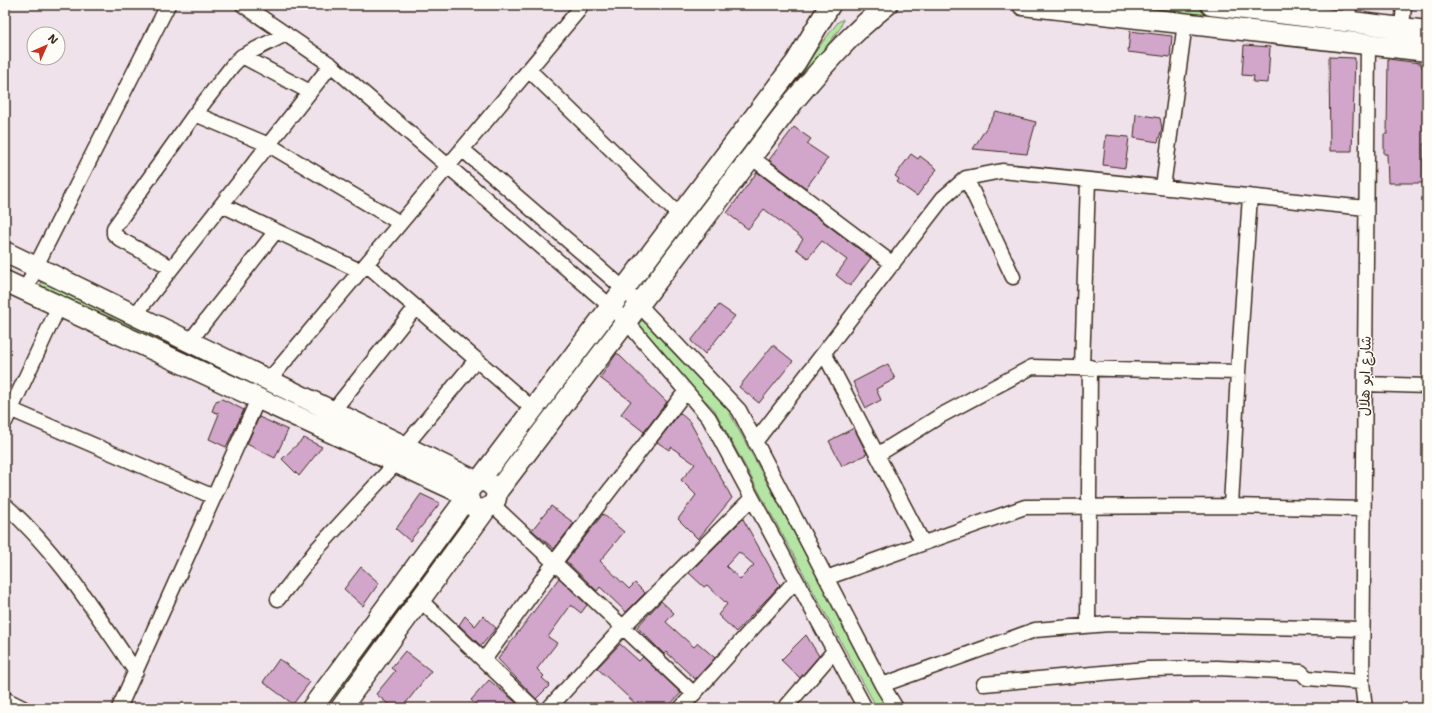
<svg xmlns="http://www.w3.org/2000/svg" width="1432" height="713" font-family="'Shantell Sans','Playpen Sans Arabic',sans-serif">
	<rect width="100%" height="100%" fill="#f0e2ea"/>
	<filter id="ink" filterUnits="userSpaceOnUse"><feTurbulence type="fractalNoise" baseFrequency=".025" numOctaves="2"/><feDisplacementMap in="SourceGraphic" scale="8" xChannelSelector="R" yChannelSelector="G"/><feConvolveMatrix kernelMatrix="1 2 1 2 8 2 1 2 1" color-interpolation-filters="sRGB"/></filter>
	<g filter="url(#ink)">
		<path fill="#b5e5a5" stroke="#788862" d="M1095 5H1157L1427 38V43Z
			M843 19 841 27 499 478 494 474 793 81 838 22Z
			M42 280 447 475 40 287Z
			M643 321 728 410 888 708H877L714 409 633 332 637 322Z
			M468 510V517L340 694 336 695 334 688Z"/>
		<path fill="#d1a6ca" stroke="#3b2a1e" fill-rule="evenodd" d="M1130 31 1172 36 1170 57 1128 52Z
			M1244 45 1270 47 1268 83 1253 82 1254 76 1242 75Z
			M1329 57 1355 58 1352 151H1330Z
			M1388 59 1420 63 1427 76V143L1423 144 1424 183H1388L1387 154H1384V134H1387Z
			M996 112 1036 122 1027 154 973 149Z
			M1136 114 1160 118 1162 128 1158 142 1134 138Z
			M794 127 811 139 807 144 828 158 806 188 769 160Z
			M1106 135 1129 137 1125 168 1103 165Z
			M911 154 918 159 920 156 937 169 917 196 897 182 899 179 895 176Z
			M757 172 871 258 850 286 836 275 847 260 822 241 808 258 796 249 803 239 764 209 748 229 727 213Z
			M719 305 735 316 705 354 691 341Z
			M773 345 793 361 759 403 739 387Z
			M617 353 667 402 644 432 621 414 631 401 600 378Z
			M888 364 895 379 876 389 881 400 866 408 853 382Z
			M222 399 244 410 226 447 209 439 219 414 212 411 216 401Z
			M680 413 690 422 732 498 698 539 678 519 696 495 681 480 695 464 671 447 669 450 657 442Z
			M259 417 288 430 275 458 247 444Z
			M854 428 867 454 842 466 829 441Z
			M304 438 322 447 299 476 282 459Z
			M421 494 440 503 410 541 396 529Z
			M551 506 574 523 554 549 532 530Z
			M603 514 624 532 600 561 629 589 635 583 645 593 626 612 600 587 597 591 566 561Z
			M743 519 780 585 736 632 718 615 727 604 707 585 704 587 689 573ZM739 552 754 565 740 579 726 566Z
			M361 567 379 583 363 606 344 589Z
			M559 578 587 605 581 613 571 605 548 637 557 643 537 669 544 676 542 678 550 685 536 699 498 659Z
			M661 601 674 613 666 622 694 647 698 643 715 658 695 679 666 652 664 654 637 627Z
			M465 616 475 626 483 616 496 628 481 646 459 625Z
			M806 635 819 656 800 678 781 660Z
			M620 644 639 661 643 657 681 693 667 708H640L597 668Z
			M405 651 431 671 402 708H393L376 694 395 671 391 668Z
			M279 659 310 682 293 704 263 682Z
			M489 680 513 700 522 708H479L471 700Z"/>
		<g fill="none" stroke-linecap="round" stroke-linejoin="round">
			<defs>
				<path id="street" d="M243 5 331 65
					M1348 22 1349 5
					M1402 28 1404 5
					M242 56 310 92
					M529 70 680 216
					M195 114 269 145 400 223
					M462 149 624 289 739 410 882 685 896 708
					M751 157 893 264
					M966 178 1013 277
					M1163 187 1185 23
					M222 205 360 271
					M366 264 533 409
					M172 268 121 240 114 234V228L195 114 233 65 242 56 286 34
					M26 290 36 266 168 5
					M135 315 331 65 610 306 627 322 709 418 865 708
					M190 341 276 231
					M824 353 923 543
					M1082 367 1088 180
					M1238 372 1250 196
					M269 380 578 11 581 5
					M1365 384 1427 386
					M5 407 214 497
					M333 411 416 307
					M5 422 59 306
					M755 442 943 198 966 178 1002 171 1366 208
					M405 446 476 360
					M877 455 940 416 1032 367 1238 372 1231 506
					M5 505C58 552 96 614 136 672
					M493 505 694 694
					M826 578 1025 507 1231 506 1364 509
					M278 599 318 548 396 463
					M420 600 534 708
					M1088 626 1090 367
					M484 660 554 563 686 391
					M984 684 1146 669 1217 668 1301 672 1307 678 1362 682
					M882 685 1035 630 1109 624 1362 629
					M5 699 23 708
					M119 708 258 399
					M549 708 623 627 752 498
					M681 708 796 580
					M785 708 834 651
					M1365 708 1362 682 1368 44"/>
				<path id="secondary" d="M1023 5 1427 51
					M1211 5 1427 31
					M5 252 478 482 796 62 830 5
					M5 281 468 496C474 525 511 500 490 484 479 476 469 486 468 496L312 708
					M496 493 793 102C823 66 850 34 887 5
					M341 708 486 509"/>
			</defs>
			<use href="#street" stroke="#3b2a1e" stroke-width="17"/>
			<use href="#secondary" stroke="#3b2a1e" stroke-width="23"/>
			<use href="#street" stroke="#fdfcf7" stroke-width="14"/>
			<use href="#secondary" stroke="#fdfcf7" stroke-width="20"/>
		</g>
	</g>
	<g text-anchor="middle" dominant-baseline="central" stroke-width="3" stroke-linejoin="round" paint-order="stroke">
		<g font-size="14" fill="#3b2a1e" stroke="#fdfcf7">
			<text transform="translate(1365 376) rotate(-89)">شارع ابو هلال</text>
		</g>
	</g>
	<rect width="1432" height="713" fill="none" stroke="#fdfcf7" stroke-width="20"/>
	<rect x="10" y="10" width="1412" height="693" fill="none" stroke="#3b2a1e" stroke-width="1.5" filter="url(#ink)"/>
	<g transform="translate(46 46) rotate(45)"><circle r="19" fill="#fdfcf7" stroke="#afa8a0"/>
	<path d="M0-3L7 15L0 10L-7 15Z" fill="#c8321e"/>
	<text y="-6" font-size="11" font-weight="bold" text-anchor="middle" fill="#3b2a1e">N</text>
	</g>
</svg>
